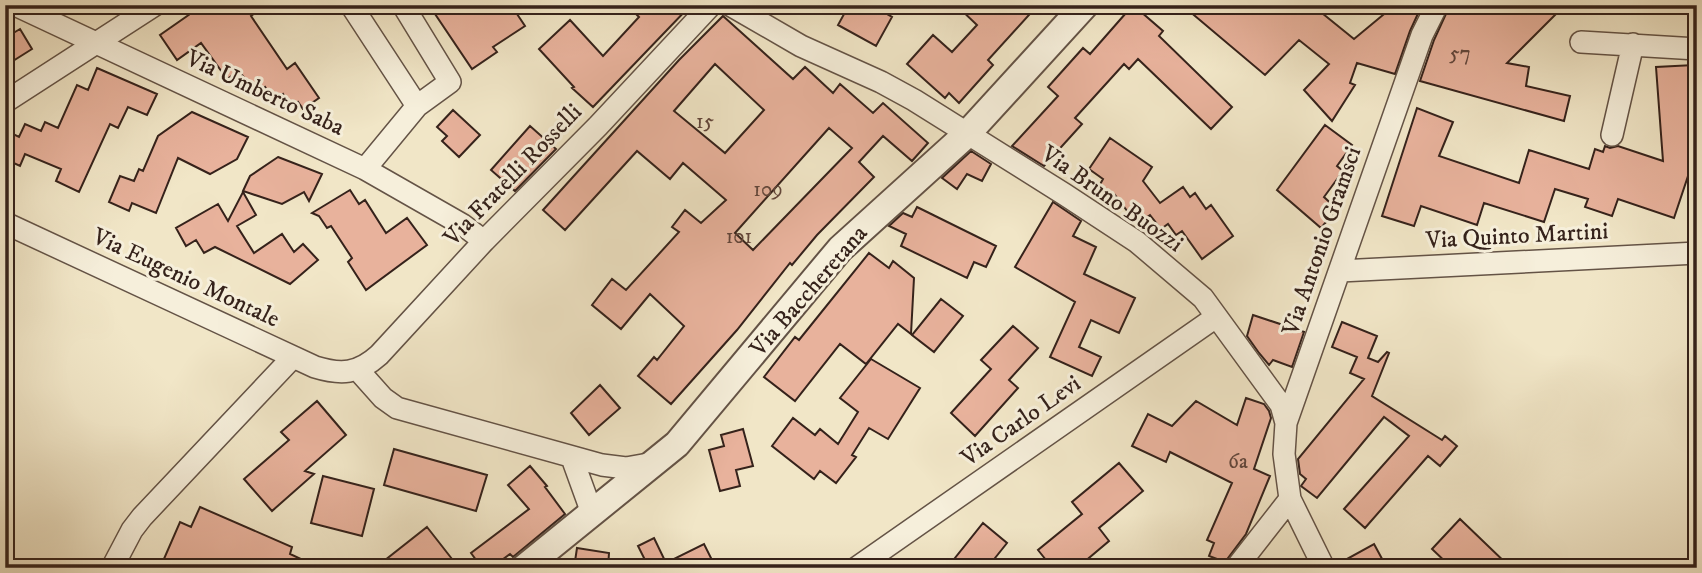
<svg xmlns="http://www.w3.org/2000/svg" width="1702" height="573" font-family="'IM FELL DW Pica',serif">
	<rect width="100%" height="100%" fill="#f1e6c7"/>
	<filter id="stains"><feTurbulence type="fractalNoise" baseFrequency=".00286" numOctaves="4"/><feColorMatrix values="0 0 0 0 .2 0 0 0 0 .09 0 0 0 0 .02 0 0 0 .5 -.17"/></filter>
	<radialGradient id="worn" r=".72"><stop offset=".6" stop-color="#630" stop-opacity="0"/><stop offset="1" stop-color="#630" stop-opacity=".3"/></radialGradient>
	<path fill="#e8b29c" stroke="#35221b" stroke-width="2" fill-rule="evenodd" d="M203 5H266L251 16 287 69 295 63 319 98 303 109 298 102 291 107 283 94 274 100 265 87 256 93 239 71 227 79 201 43 177 60 160 35Z
		M429 5H511L525 26 493 47 497 52 472 69Z
		M627 5H691L593 107 572 88 574 87 539 49 570 20 603 56 639 17Z
		M849 5H871L892 17 876 46 838 25Z
		M956 5H1038L988 60 993 65 959 103 949 93 945 98 907 64 933 35 952 52 977 25Z
		M1133 5 1163 31 1159 36 1232 107 1211 129 1138 59 1129 69 1124 64 1075 118 1082 124 1044 166 1012 146 1058 96 1048 87 1083 48 1090 54Z
		M1182 5H1312L1354 39 1395 5H1422L1410 31 1395 74 1357 63 1350 83 1355 85 1332 121 1304 90 1329 64 1299 40 1265 75Z
		M1450 5H1505L1523 12 1530 5H1565L1507 63 1529 67 1526 86 1570 96 1564 121 1420 81 1434 40Z
		M723 16 793 79 805 67 833 93 840 84 873 113 883 103 928 143 912 161 883 136 859 162 874 177 817 235 792 265 790 263 737 330 671 404 638 376 654 357 657 360 684 326 650 294 621 329 592 305 612 279 626 290 679 232 672 227 685 210 701 223 726 200 683 163 670 179 637 151 565 230 543 210 679 60ZM715 64 764 110 725 153 674 111ZM829 128 852 148 753 250 735 233Z
		M20 29 32 49 5 66V38Z
		M1694 65 1697 149 1674 218 1618 199 1612 216 1585 207 1588 199 1555 189 1544 222 1484 203 1477 225 1421 206 1414 226 1382 216 1417 108 1453 122 1439 156 1519 183 1529 150 1589 169 1595 149 1603 152 1605 146 1610 148 1618 146 1663 161 1656 67Z
		M97 68 157 94 147 115 128 107 118 128 110 124 79 192 56 181 61 169 25 154 20 166 5 159V130L19 137 25 124 41 131 45 122 58 128 77 85 88 90Z
		M453 110 480 135 459 157 442 141 447 136 437 127Z
		M192 112 248 137 237 159 210 174 178 158 156 213 132 203 129 211 109 202 120 176 134 181 139 169 143 171 158 136Z
		M1325 125 1352 145 1337 166 1343 171 1324 197 1337 209 1321 228 1277 190Z
		M530 126 556 149 515 191 491 170Z
		M1110 138 1152 167 1143 181 1160 203 1183 187 1190 197 1195 193 1206 209 1211 205 1233 236 1202 259 1182 231 1176 235 1168 224 1161 229 1150 215 1137 224 1115 195 1112 200 1097 190 1103 179 1089 169Z
		M971 151 991 164 982 181 967 174 957 189 942 178Z
		M278 157 322 174 309 201 304 192 282 204 243 191 250 176Z
		M350 190 359 204 365 200 386 233 407 218 427 245 366 290 348 262 352 258 331 226 327 228 319 216 312 213Z
		M243 192 256 215 237 226 254 253 282 234 294 252 303 244 318 260 290 284 215 247 204 253 196 240 186 246 176 228 218 204 228 221Z
		M1053 202 1081 221 1073 236 1096 247 1084 274 1135 298 1119 333 1091 320 1079 347 1101 357 1092 376 1050 357 1075 302 1015 267Z
		M917 207 996 246 986 267 974 262 967 278 901 246 906 234 889 226 903 213 912 217Z
		M869 253 889 268 893 261 914 278 911 334 898 324 866 364 840 344 795 401 764 377 795 337 799 340Z
		M941 299 963 316 934 352 912 335Z
		M1253 315 1304 332 1292 367 1273 360 1269 365 1259 353 1247 336Z
		M1342 322 1377 336 1368 358 1378 362 1387 352 1389 353 1372 396 1442 440 1445 436 1457 446 1440 466 1428 456 1365 528 1344 509 1409 436 1384 417 1317 498 1301 486 1306 479 1300 474 1298 459 1364 379 1350 373 1357 357 1332 347Z
		M1013 326 1038 348 1009 380 1018 388 975 436 951 413 991 369 981 360Z
		M871 359 920 388 888 439 869 428 852 455 856 457 836 483 820 471 814 479 772 446 793 418 815 435 820 429 838 444 858 412 840 398Z
		M600 385 620 408 589 435 571 413Z
		M1246 398 1264 404 1269 411 1271 418 1254 469 1270 476 1246 534 1225 562 1209 556 1214 543 1207 540 1232 483 1170 452 1166 462 1132 446 1148 414 1172 426 1196 401 1237 425Z
		M317 401 346 435 305 471 314 474 272 511 244 479 289 440 281 432Z
		M743 429 753 466 736 470 740 486 720 491 709 450 724 446 721 435Z
		M394 449 487 475 476 511 384 485Z
		M1119 463 1143 491 1099 528 1109 541 1077 568H1036L1046 560 1038 550 1082 514 1072 502Z
		M530 466 547 486 545 487 565 514 513 557 510 554 491 568H482L471 553 529 509 508 485Z
		M323 476 374 489 362 536 311 523Z
		M200 507 292 547 290 554 320 568H160L180 522 191 527Z
		M1460 519 1511 568H1452L1432 549Z
		M983 523 1007 543 987 568H947Z
		M427 527 452 559 440 568H375Z
		M654 538 666 563 704 544 713 562 701 568H649L638 546Z
		M1374 544 1387 568H1337L1336 565Z
		M577 548 609 553 608 568H574Z"/>
	<g fill="none" stroke-linecap="round" stroke-linejoin="round">
		<defs>
			<path id="minor" d="M15 5 365 169 463 225 484 241
				M351 5 417 106
				M730 5 801 46 881 82 914 100 1064 194 1137 242 1203 298 1281 405 1286 423
				M1581 42 1697 49
				M5 102 155 5
				M1612 135 1633 44
				M365 169 417 106 450 82 403 5
				M5 223 315 367C341 375 358 374 379 355L484 241 598 126 711 5
				M1340 271 1697 253
				M358 370 383 398 397 408 602 465 626 468 654 463
				M572 458 592 513
				M112 568 132 530 142 517 293 357
				M856 568 1216 317
				M1236 568 1290 499
				M1324 568 1290 499 1284 454 1286 423 1422 35 1437 5"/>
			<path id="tertiary" d="M524 568 677 444 840 249 967 134 1085 5"/>
		</defs>
		<use href="#minor" stroke="#645346" stroke-width="24"/>
		<use href="#tertiary" stroke="#645346" stroke-width="30"/>
		<use href="#minor" stroke="#f6efdb" stroke-width="21"/>
		<use href="#tertiary" stroke="#f6efdb" stroke-width="26"/>
	</g>
	<g text-anchor="middle" dominant-baseline="central" stroke-width="6" stroke-linejoin="round" paint-order="stroke">
		<g font-size="21" fill="#62463b">
			<text x="1460" y="54">57</text>
			<text x="705" y="122">15</text>
			<text x="768" y="190">109</text>
			<text x="739" y="237">101</text>
			<text x="1238" y="462">6a</text>
		</g>
		<g font-size="24" fill="#35221b" stroke="#f6efdb">
			<text transform="translate(265 93) rotate(25)">Via Umberto Saba</text>
			<text transform="translate(513 175) rotate(-46)">Via Fratelli Rosselli</text>
			<text transform="translate(1112 199) rotate(35)">Via Bruno Buozzi</text>
			<text transform="translate(1517 236) rotate(-3)">Via Quinto Martini</text>
			<text transform="translate(1322 241) rotate(-71)">Via Antonio Gramsci</text>
			<text transform="translate(186 278) rotate(25)">Via Eugenio Montale</text>
			<text transform="translate(809 291) rotate(-49)">Via Baccheretana</text>
			<text transform="translate(1021 421) rotate(-35)">Via Carlo Levi</text>
		</g>
	</g>
	<rect width="1702" height="573" fill="none" stroke="#f1e6c7" stroke-width="28"/>
	<rect x="7" y="7" width="1688" height="559" fill="none" stroke="#35221b" stroke-width="3.5"/>
	<rect x="14" y="14" width="1674" height="545" fill="none" stroke="#35221b" stroke-width="2"/>
	<rect width="100%" height="100%" filter="url(#stains)"/>
	<rect width="100%" height="100%" fill="url(#worn)"/>
</svg>
